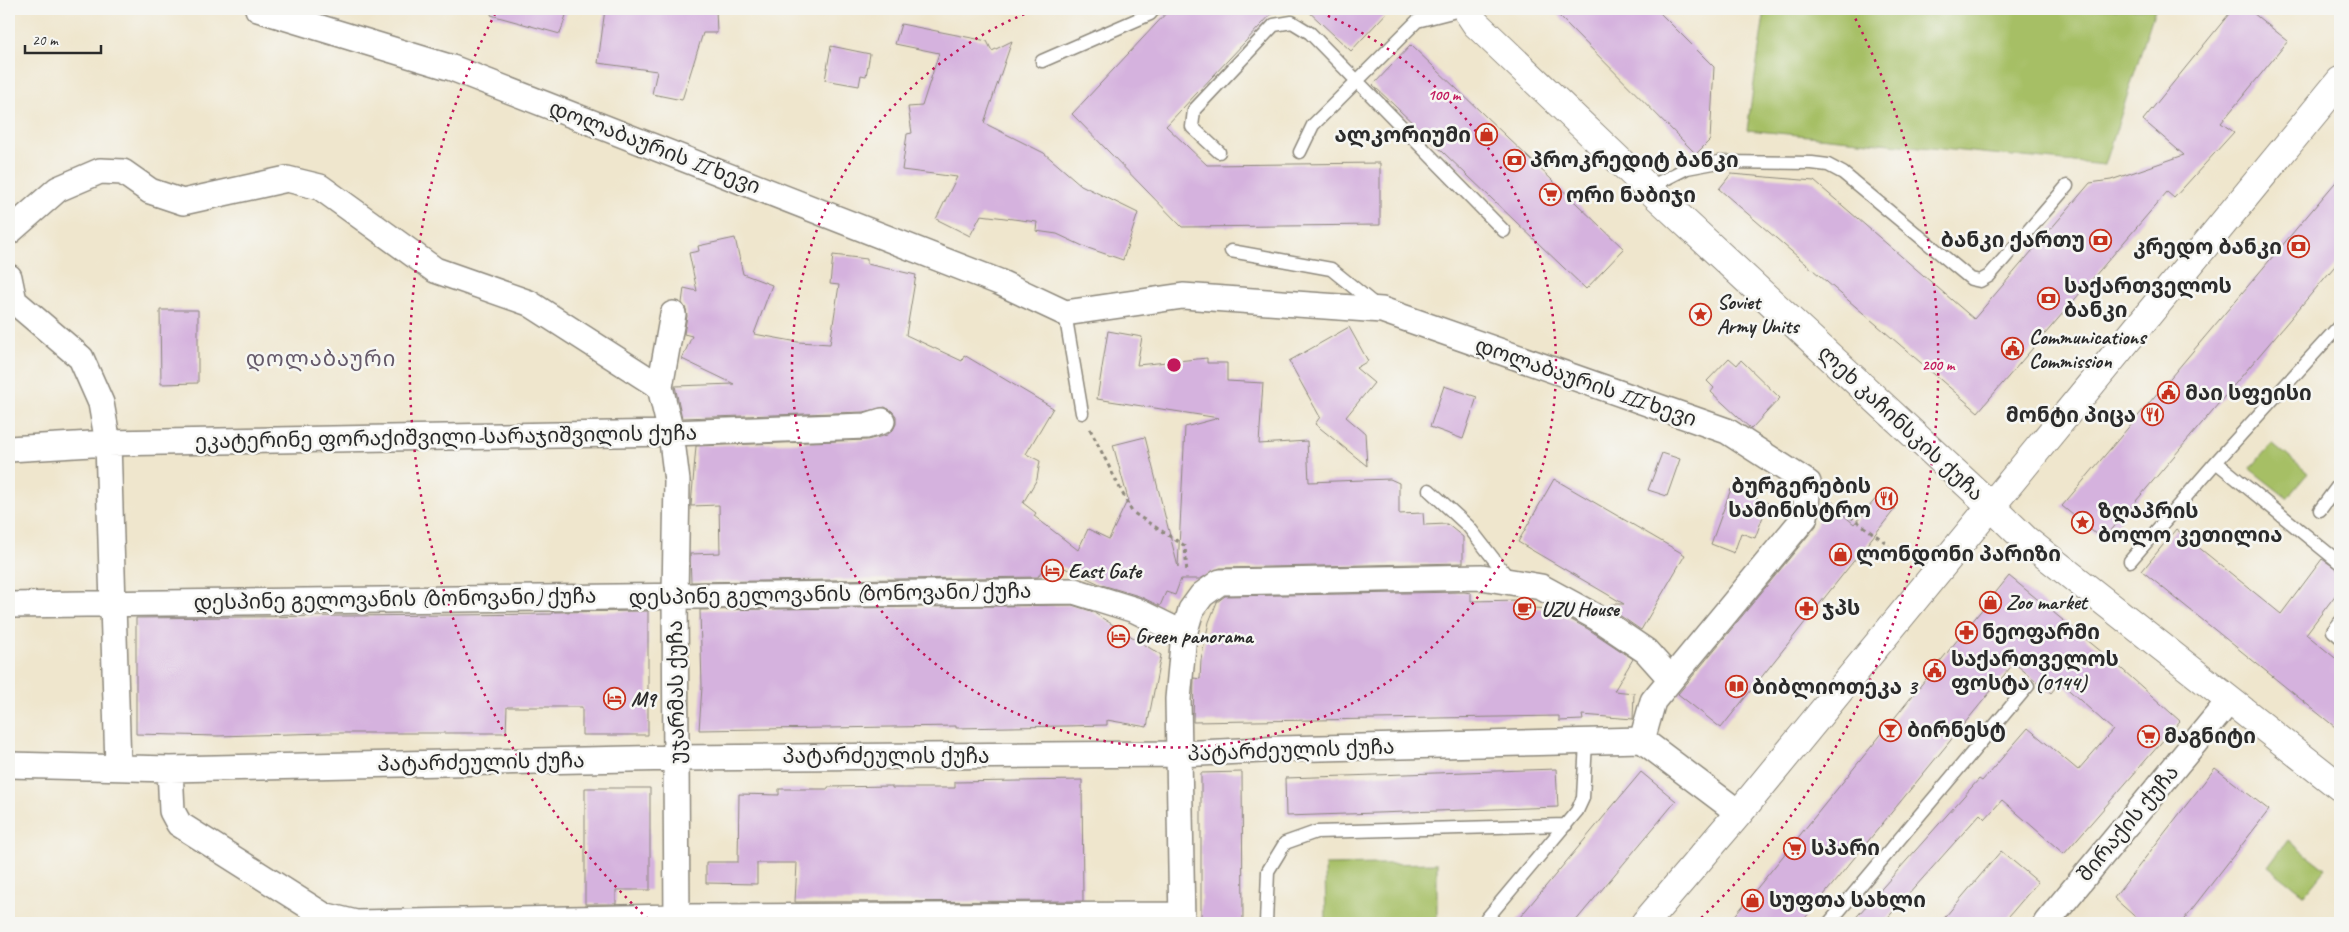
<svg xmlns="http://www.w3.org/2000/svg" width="2349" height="932" font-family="Caveat,'Noto Sans Georgian',sans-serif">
	<rect width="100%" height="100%" fill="#f6f6f2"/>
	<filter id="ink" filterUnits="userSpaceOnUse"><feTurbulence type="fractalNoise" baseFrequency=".02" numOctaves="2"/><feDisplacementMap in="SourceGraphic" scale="10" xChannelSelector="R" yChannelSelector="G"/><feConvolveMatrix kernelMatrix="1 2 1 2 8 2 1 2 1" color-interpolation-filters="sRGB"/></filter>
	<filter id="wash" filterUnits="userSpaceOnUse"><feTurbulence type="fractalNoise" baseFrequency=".0096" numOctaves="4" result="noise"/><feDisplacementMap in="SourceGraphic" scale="20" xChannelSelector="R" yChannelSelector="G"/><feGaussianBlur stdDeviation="1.12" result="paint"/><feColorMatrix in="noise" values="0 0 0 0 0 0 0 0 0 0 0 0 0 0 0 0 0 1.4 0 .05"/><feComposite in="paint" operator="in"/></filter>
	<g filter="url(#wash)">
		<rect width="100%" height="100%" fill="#efe6cd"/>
		<path fill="#a6bf65" stroke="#687548" d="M1765 9H2155L2105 165 1747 130Z
			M2272 443 2308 473 2287 498 2250 469Z
			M2288 840 2325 869 2304 895 2268 867Z
			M1437 863V923H1326L1325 865Z"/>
		<g id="blocks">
			<path fill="#d5b2de" d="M492 9H568L560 34 491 15Z
				M605 9H716L717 33H703L682 100 652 94 657 71 598 63Z
				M1170 9H1276L1166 126 1207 165 1380 163V225L1182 227 1072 114Z
				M1306 9H1390L1351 51Z
				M1552 9H1656L1714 67 1710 140 1696 154Z
				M2233 9H2248L2288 41 2221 123 2234 132 2174 198 2167 192 1978 412 1719 189 1731 174 1814 181 1974 319 2090 183 2111 180 2184 155 2143 120Z
				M901 24 987 41 992 51 1012 41 984 123 1044 153 1081 185 1138 213 1123 260 1085 247 1057 234 1036 231 1037 222 981 215 970 236 936 219 957 177 902 170 907 134 912 133 908 107 922 106 939 53 895 44Z
				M1411 45 1624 249 1586 289 1373 85Z
				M831 46 870 54 866 76 861 75 859 86 825 80Z
				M2340 177V260L2103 540 2062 506Z
				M735 238 743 274 772 285 754 334 798 342 830 344 839 285 830 284 833 255 867 259V264L916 275 906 335 962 361 964 355 1053 408 1026 454 1040 461 1037 479 1023 503 1036 513 1034 516 1078 550 1088 529 1109 539 1128 499 1113 445 1145 437 1178 567 1185 427 1219 418 1097 399 1108 331 1142 337 1137 365 1207 358V363H1227V381L1263 383 1259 444 1307 441 1309 482 1390 479 1399 483V514L1423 513 1424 525 1447 524 1463 537V563L1220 568 1200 579H1181L1175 595 1166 592 1160 606 1139 596 1102 585 1047 560 1038 577 691 582 690 554 720 553 719 505 691 506 696 446 867 440 887 435 893 430 896 424V416L892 411 885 407 864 412 682 418 675 386 734 384 682 359 692 336 684 334 687 316 686 309 682 303 684 288 697 291 689 253 699 251 698 246Z
				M160 310H198V383L161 384Z
				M1349 327 1368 361 1356 368 1374 383 1346 417 1365 433 1367 466 1315 424 1320 417 1289 361Z
				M1729 358 1737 365 1741 360 1780 398 1751 429 1711 392 1714 388 1707 381Z
				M1444 386 1477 397 1463 439 1430 427Z
				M1662 453 1680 459 1667 496 1648 490Z
				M1554 479 1685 555 1641 630 1609 608 1611 604H1624L1518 542Z
				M1731 489 1768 503 1755 538 1741 533 1734 553 1711 544Z
				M1879 495 1895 509 1721 728 1678 694 1816 526 1819 516 1830 504 1854 524Z
				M2176 529 2281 614 2322 559 2340 571V589L2306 634 2340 662V731L2142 571Z
				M2009 576 2114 662 2180 721 2064 854 2002 800 1985 819 1980 814 1883 923H1851L1979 779 1982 781 2028 728 2078 770 2113 730 2060 682 2051 693 2014 663 1801 923H1729Z
				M1464 592 1471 593V601L1520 600 1519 603H1533L1532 608 1551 609 1588 629 1633 659 1614 691 1634 693 1633 719 1582 715 1583 720 1559 721V716L1193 722 1194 678 1200 679 1201 660 1209 622 1217 602 1225 596Z
				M1072 605 1091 611 1161 655 1147 727 1107 720V725L1065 726 956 728V726L699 730 702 687 700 610Z
				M648 611V735H582V707H507L506 733H328L217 736 136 734V618L552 614V612Z
				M2215 768 2269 810 2181 923H2142L2114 898Z
				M1556 769 1558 807 1286 816 1285 778Z
				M1242 772 1243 923H1201V773Z
				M1641 772 1676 801 1574 923H1515Z
				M1082 780 1083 901 795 902 797 863H757V884L706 883V862H738L739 794 779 795V789H828V787L892 786V788H955V782Z
				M585 788H650V890H616V904H585Z
				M2001 851 2038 882 2003 923H1940Z"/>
		</g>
	</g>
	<g filter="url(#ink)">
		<use href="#blocks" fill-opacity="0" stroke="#8d887c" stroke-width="1"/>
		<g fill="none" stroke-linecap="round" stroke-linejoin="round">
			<defs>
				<path id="lane" d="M1042 61 1150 14 1154 9
					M1219 152 1192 127 1194 110 1274 25 1292 22 1310 33 1504 231
					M1300 152 1313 125 1417 21 1464 9
					M1648 188 1687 168 1719 162 1812 163 1828 165 1843 173 1971 279 1980 281 1989 276 2067 186
					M1231 251 1331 269 1378 307
					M1065 313 1082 413
					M2216 462 2340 563
					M1429 490 1468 526 1510 580
					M2320 510 2340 483
					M2130 561 2216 462 2340 325
					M2340 622 2333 631 2340 637
					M1266 923 1268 871 1285 843 1316 832 1566 825
					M1483 923 1577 811 1583 798 1586 742
					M1829 923 2028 686"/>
				<path id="street" d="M258 9 452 68 999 282 1065 313 1183 296 1382 310 1727 431 1808 483 1805 517 1653 701 1642 740
					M9 232 58 189 100 171 123 172 150 191 183 202 287 179 320 187 435 270 529 303 660 387
					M9 277 14 301
					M9 301H14L81 358 101 403 108 443 118 766
					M673 314 660 387 671 433 677 481 675 596 677 923
					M9 449 108 443 671 433 866 426 882 421
					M9 605 1074 591 1135 610 1184 634
					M9 765 170 769 677 758 1179 754 1281 749 1642 740 1739 813
					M170 769 172 811 179 824 323 915 356 923 677 917 1181 915
					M1182 923 1178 699 1184 634 1191 610 1202 595 1220 582 1482 577 1541 587 1596 617 1646 651 1671 679
					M2046 923 2230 700"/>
				<path id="secondary" d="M1466 9 1476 24 1648 188 1991 506"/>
				<path id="primary" d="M1991 506 2026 540 2340 787
					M1645 923 1739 813 2340 81"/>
			</defs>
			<use href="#lane" stroke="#8d887c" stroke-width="15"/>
			<use href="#street" stroke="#8d887c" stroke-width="28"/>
			<use href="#secondary" stroke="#8d887c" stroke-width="30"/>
			<use href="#primary" stroke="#8d887c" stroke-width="30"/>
			<path stroke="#8d887c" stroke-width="3" stroke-dasharray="4 4" stroke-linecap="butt" d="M1090 429 1132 512 1185 546 1187 574
				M1831 502 1889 545"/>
			<use href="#lane" stroke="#fff" stroke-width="12"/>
			<use href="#street" stroke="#fff" stroke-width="25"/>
			<use href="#secondary" stroke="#fff" stroke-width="28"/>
			<use href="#primary" stroke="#fff" stroke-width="28"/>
		</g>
	</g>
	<g fill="none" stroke="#c2185b" stroke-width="2.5" stroke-dasharray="2.5 5">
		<path d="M1314 10A382 382 0 1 1 1034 10"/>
		<path d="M648 919A764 764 0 0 1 496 12M1852 12A764 764 0 0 1 1700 919"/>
	</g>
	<defs>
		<symbol id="shop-ring" viewBox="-11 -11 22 22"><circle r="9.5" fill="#f6f6f2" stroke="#c8321e" stroke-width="1.5"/><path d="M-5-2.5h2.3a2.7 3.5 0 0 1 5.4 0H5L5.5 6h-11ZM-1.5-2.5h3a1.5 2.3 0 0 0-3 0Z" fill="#c8321e"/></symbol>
		<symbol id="bank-ring" viewBox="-11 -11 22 22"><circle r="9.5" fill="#f6f6f2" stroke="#c8321e" stroke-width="1.5"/><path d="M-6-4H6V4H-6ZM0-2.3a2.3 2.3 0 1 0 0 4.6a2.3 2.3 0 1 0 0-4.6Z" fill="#c8321e"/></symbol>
		<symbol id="supermarket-ring" viewBox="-11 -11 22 22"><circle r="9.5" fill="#f6f6f2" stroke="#c8321e" stroke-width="1.5"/><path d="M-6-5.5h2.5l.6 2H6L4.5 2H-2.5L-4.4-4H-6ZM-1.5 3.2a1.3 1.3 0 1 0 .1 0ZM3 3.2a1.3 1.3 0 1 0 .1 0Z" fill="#c8321e"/></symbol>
		<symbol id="sight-ring" viewBox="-11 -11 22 22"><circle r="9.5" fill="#f6f6f2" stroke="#c8321e" stroke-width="1.5"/><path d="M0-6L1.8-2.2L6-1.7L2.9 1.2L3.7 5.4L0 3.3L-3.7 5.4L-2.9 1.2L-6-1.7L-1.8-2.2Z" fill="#c8321e"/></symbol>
		<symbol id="civic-ring" viewBox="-11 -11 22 22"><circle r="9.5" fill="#f6f6f2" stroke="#c8321e" stroke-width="1.5"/><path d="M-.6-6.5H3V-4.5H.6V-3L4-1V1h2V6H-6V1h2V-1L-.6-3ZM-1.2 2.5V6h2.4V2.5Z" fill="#c8321e"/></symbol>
		<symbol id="restaurant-ring" viewBox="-11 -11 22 22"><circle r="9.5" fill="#f6f6f2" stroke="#c8321e" stroke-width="1.5"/><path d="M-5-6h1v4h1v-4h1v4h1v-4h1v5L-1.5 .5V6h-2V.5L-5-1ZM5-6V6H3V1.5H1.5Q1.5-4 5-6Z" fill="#c8321e"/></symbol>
		<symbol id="hotel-ring" viewBox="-11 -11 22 22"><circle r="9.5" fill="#f6f6f2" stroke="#c8321e" stroke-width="1.5"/><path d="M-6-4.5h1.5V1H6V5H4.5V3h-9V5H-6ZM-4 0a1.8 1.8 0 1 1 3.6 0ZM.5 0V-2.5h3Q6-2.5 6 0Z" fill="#c8321e"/></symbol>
		<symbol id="pharmacy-ring" viewBox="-11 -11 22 22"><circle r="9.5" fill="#f6f6f2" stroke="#c8321e" stroke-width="1.5"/><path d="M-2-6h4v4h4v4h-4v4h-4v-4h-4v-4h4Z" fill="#c8321e"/></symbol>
		<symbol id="cafe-ring" viewBox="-11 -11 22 22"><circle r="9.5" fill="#f6f6f2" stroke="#c8321e" stroke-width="1.5"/><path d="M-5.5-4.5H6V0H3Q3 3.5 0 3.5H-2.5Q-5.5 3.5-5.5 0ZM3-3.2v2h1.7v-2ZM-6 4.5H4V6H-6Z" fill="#c8321e"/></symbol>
		<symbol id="library-ring" viewBox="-11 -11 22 22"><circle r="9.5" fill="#f6f6f2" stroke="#c8321e" stroke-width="1.5"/><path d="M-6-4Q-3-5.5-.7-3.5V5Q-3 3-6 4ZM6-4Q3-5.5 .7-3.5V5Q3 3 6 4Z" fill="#c8321e"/></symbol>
		<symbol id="bar-ring" viewBox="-11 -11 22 22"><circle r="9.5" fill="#f6f6f2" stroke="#c8321e" stroke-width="1.5"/><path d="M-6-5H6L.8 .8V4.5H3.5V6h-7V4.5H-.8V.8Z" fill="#c8321e"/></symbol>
	</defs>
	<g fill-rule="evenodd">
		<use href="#shop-ring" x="1474" y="122" width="25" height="25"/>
		<use href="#bank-ring" x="1502" y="148" width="25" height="25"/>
		<use href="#supermarket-ring" x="1538" y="182" width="25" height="25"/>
		<use href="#bank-ring" x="2088" y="228" width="25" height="25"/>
		<use href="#bank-ring" x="2286" y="234" width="25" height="25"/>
		<use href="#bank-ring" x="2036" y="286" width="25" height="25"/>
		<use href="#sight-ring" x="1688" y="302" width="25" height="25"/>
		<use href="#civic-ring" x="2000" y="336" width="25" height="25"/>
		<use href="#civic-ring" x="2156" y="380" width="25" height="25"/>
		<use href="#restaurant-ring" x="2140" y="402" width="25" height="25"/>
		<use href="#restaurant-ring" x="1874" y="486" width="25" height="25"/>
		<use href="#sight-ring" x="2070" y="510" width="25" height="25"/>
		<use href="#shop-ring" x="1828" y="542" width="25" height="25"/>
		<use href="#hotel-ring" x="1040" y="558" width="25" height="25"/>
		<use href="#shop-ring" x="1978" y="590" width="25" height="25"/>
		<use href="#pharmacy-ring" x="1794" y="596" width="25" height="25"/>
		<use href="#cafe-ring" x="1512" y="596" width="25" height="25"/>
		<use href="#pharmacy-ring" x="1954" y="620" width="25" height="25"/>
		<use href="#hotel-ring" x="1106" y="624" width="25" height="25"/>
		<use href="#civic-ring" x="1922" y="658" width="25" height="25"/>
		<use href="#library-ring" x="1724" y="674" width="25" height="25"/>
		<use href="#hotel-ring" x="602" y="686" width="25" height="25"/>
		<use href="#bar-ring" x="1878" y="718" width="25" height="25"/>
		<use href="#supermarket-ring" x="2136" y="724" width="25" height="25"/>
		<use href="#supermarket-ring" x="1782" y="836" width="25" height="25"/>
		<use href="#shop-ring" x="1740" y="888" width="25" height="25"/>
	</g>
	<g text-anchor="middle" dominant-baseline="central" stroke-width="5" stroke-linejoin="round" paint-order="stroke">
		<g font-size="21" font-weight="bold" fill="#2b2b2b" stroke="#f6f6f2" text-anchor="start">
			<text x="1471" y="135" text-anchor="end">ალკორიუმი</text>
			<text x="1530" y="160">პროკრედიტ ბანკი</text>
			<text x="1566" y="195">ორი ნაბიჯი</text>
			<text x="2085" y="240" text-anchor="end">ბანკი ქართუ</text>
			<text x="2282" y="247" text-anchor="end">კრედო ბანკი</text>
			<text x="2064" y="286">საქართველოს<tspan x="2064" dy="24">ბანკი</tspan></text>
			<text x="1717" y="302">Soviet<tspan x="1717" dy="24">Army Units</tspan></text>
			<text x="2029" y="337">Communications<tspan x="2029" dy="24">Commission</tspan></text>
			<text x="2185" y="393">მაი სფეისი</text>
			<text x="2136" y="415" text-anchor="end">მონტი პიცა</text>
			<text x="1871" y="486" text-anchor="end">ბურგერების<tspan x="1871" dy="24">სამინისტრო</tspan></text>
			<text x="2098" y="511">ზღაპრის<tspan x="2098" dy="24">ბოლო კეთილია</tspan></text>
			<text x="1856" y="554">ლონდონი პარიზი</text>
			<text x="1068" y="571">East Gate</text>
			<text x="2006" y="602">Zoo market</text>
			<text x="1822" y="608">ჯპს</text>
			<text x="1541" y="609">UZU House</text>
			<text x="1982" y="632">ნეოფარმი</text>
			<text x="1135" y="636">Green panorama</text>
			<text x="1951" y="659">საქართველოს<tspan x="1951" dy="24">ფოსტა (0144)</tspan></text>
			<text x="1752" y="687">ბიბლიოთეკა 3</text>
			<text x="631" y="699">M9</text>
			<text x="1907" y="730">ბირნესტ</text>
			<text x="2164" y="736">მაგნიტი</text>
			<text x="1811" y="848">სპარი</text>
			<text x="1769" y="900">სუფთა სახლი</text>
		</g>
		<g font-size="21" fill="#2b2b2b" stroke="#f6f6f2">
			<text transform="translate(655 147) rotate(21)">დოლაბაურის II ხევი</text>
			<text transform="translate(1586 382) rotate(19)">დოლაბაურის III ხევი</text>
			<text transform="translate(1901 423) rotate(43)">ლეხ კაჩინსკის ქუჩა</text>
			<text transform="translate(446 437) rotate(-1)">ეკატერინე ფორაქიშვილი-სარაჯიშვილის ქუჩა</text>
			<text transform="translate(830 594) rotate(-1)">დესპინე გელოვანის (ბონოვანი) ქუჩა</text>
			<text transform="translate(395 599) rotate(-1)">დესპინე გელოვანის (ბონოვანი) ქუჩა</text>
			<text transform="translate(676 692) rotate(-91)">უჯარმას ქუჩა</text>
			<text transform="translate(1291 750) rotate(-2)">პატარძეულის ქუჩა</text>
			<text x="886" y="756">პატარძეულის ქუჩა</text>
			<text transform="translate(481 762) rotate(-1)">პატარძეულის ქუჩა</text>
			<text transform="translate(2128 823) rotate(-50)">შირაქის ქუჩა</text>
		</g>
		<g font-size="22" letter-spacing="1" fill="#665a6a" stroke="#f6f6f2">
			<text x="321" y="359">დოლაბაური</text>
		</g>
	</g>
	<circle cx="1174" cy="365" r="8" fill="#c2185b" stroke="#f6f6f2" stroke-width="2.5"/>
	<g font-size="15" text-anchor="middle" font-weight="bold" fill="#c2185b" stroke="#f6f6f2" stroke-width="5" stroke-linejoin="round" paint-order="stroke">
		<text x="1444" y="100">100 m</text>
		<text x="1938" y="370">200 m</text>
	</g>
	<rect width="2349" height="932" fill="none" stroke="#f6f6f2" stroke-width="30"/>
	<path d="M25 45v8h76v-8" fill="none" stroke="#2b2b2b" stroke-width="2.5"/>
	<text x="32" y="45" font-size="15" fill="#2b2b2b" stroke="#f6f6f2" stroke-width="4" paint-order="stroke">20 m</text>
</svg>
